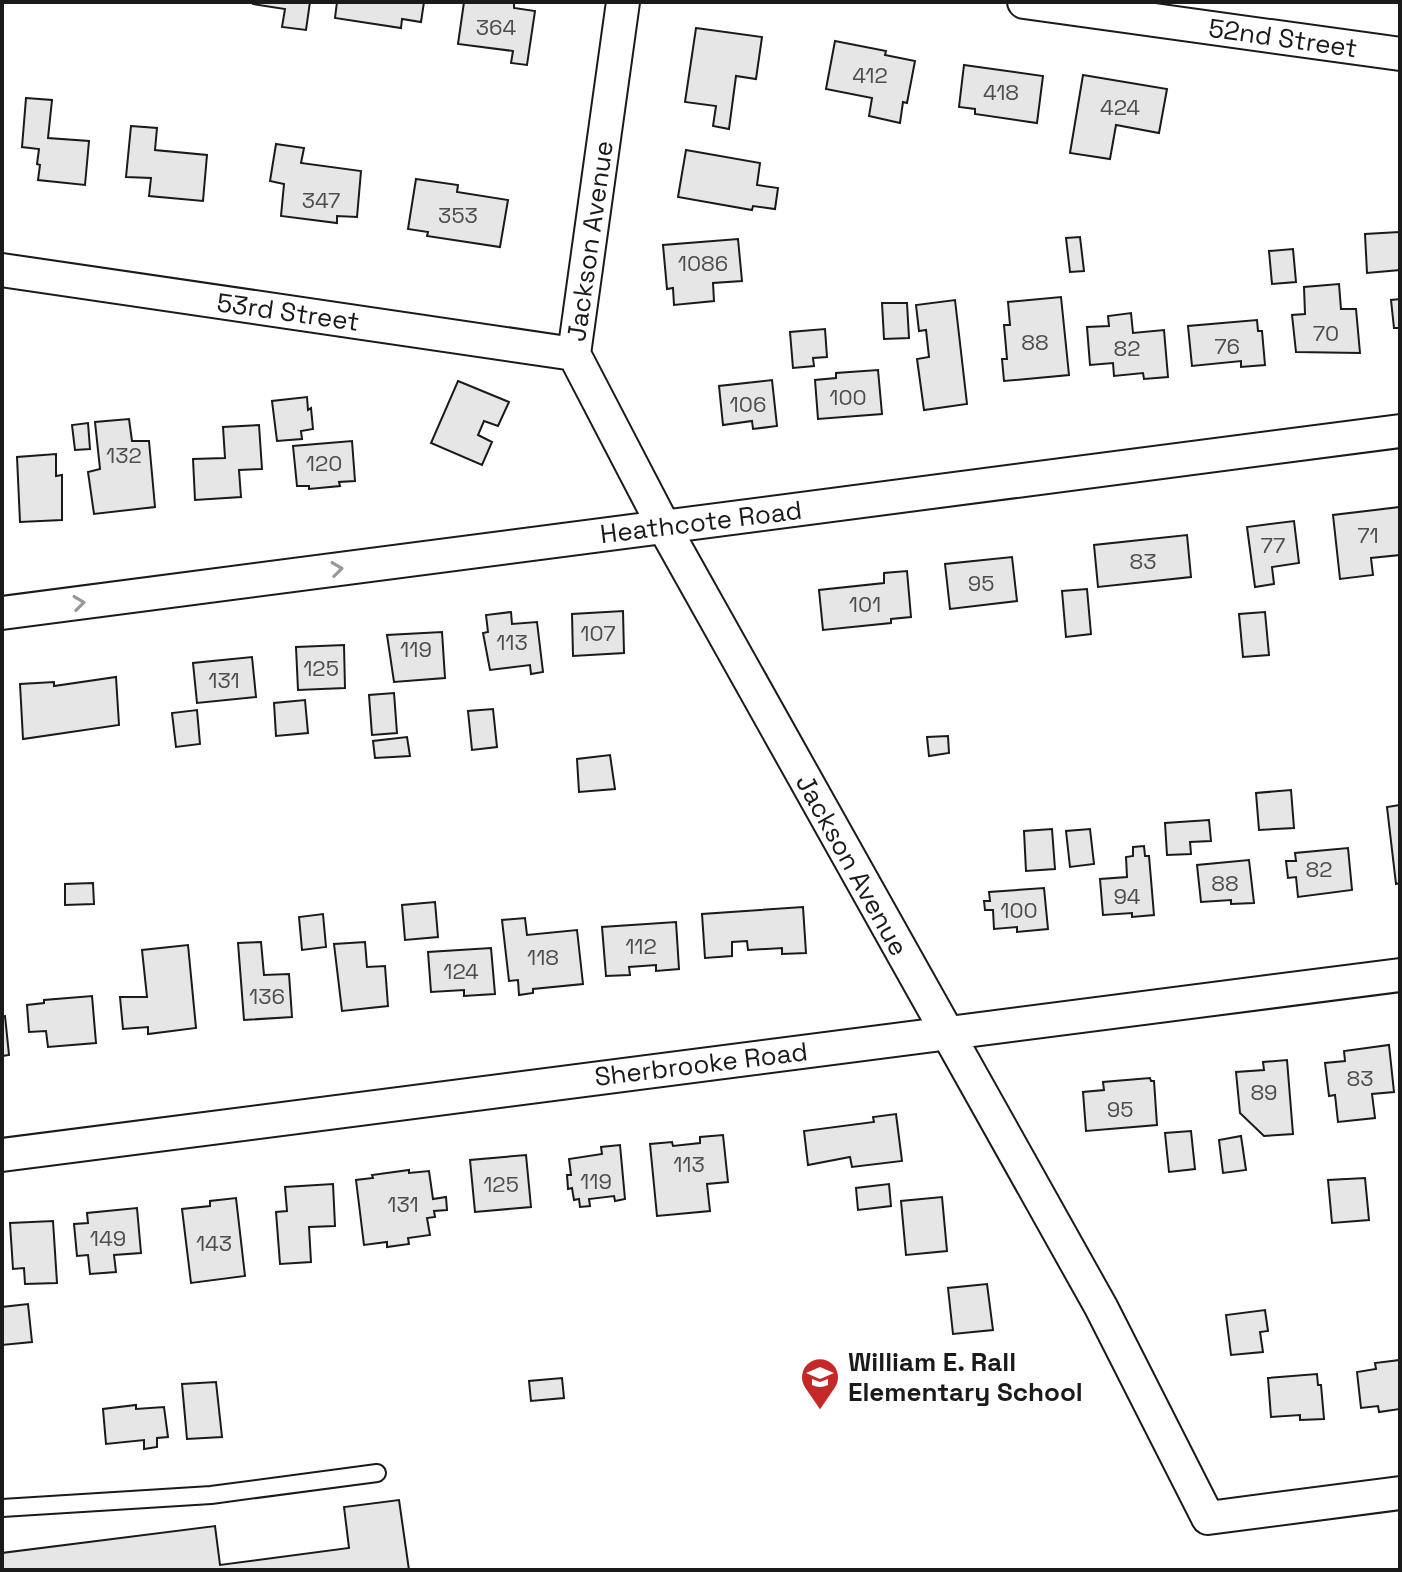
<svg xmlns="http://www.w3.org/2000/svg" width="1402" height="1572" font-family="'Space Grotesk',sans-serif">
	<rect width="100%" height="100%" fill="#fff"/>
	<path fill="#e6e6e6" stroke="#1a1a1a" stroke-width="2" d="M253 2H310L306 30 282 27 285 9 253 4Z
		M337 2H424L421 22 402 19 401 28 335 18Z
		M464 2H514V8L535 11 527 65 511 63 513 51 458 44Z
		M696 28 762 37 756 79 736 76 729 129 713 126 716 106 685 102Z
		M835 41 886 51 885 55 915 61 907 103 903 102 900 123 869 116 872 98 826 89Z
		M964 65 1043 76 1037 123 975 114V109L959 107Z
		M1083 75 1167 89 1159 133 1116 125 1110 159 1070 153Z
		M26 98 52 100 48 138 89 141 85 185 38 180 40 165 37 164 39 149 22 147Z
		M131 126 157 128 155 150 207 155 203 201 149 196 151 178 126 177Z
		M276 144 304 148 301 163 361 171 357 217 337 216V223L281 216 284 184 270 181Z
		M686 150 760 163 757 185 778 188 775 209 753 206 752 210 678 197Z
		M416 179 458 185 457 192 508 200 500 247 427 236 428 232 408 229Z
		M1399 232 1400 270 1367 273 1365 234Z
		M1080 237 1084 271 1070 272 1066 238Z
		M738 239 742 281 713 283 714 301 674 305 673 288 667 289 663 245Z
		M1293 249 1296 282 1272 284 1269 251Z
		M1339 284 1341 309H1356L1360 353 1296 352 1292 315 1305 314 1304 287Z
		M1061 297 1069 375 1004 381 1002 359H1007L1004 325H1010L1008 302Z
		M1400 299V328H1394L1391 300Z
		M955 300 967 404 924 410 917 359 929 357 926 330 919 331 916 305Z
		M882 303H907L909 338 884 339Z
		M1131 313 1133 333 1164 330 1168 377 1144 379 1143 373 1114 376 1113 363 1090 365 1087 327 1109 326 1108 316Z
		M1257 320 1258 331H1262L1265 365 1241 367V361L1192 366 1188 326Z
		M825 329 827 357 813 358 814 366 793 368 790 332Z
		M878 370 882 414 818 419 815 380 836 378V373Z
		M772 380 777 426 753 429 752 421 723 425 719 386Z
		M458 381 509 402 498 426 484 421 478 435 492 442 482 465 431 443Z
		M307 397 308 410 311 408 313 429 301 431 302 439 277 441 272 401Z
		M129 419 132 441H149L155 507 94 514 88 472 100 469 95 422Z
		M88 423 90 449 75 450 72 425Z
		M259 425 262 469 239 470 241 497 195 500 193 459 225 458 223 427Z
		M352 441 355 481 339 482 340 486 309 489V486H297L293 446Z
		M56 454V476L62 475V520L20 522 17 457Z
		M1400 507V555L1371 558 1373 575 1340 579 1333 515Z
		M1294 521 1299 563 1272 567 1274 584 1255 587 1247 527Z
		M1187 535 1191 577 1098 587 1094 545Z
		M1012 557 1017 601 950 609 945 564Z
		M907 571 911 617 891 619V623L823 630 819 590 884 583V573Z
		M1087 589 1091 634 1066 637 1062 591Z
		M623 611 624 653 573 656 572 614Z
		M511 612 512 624 537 622 543 672 531 674 530 665 490 670 483 633 488 632 486 615Z
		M1265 612 1269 655 1243 657 1239 614Z
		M442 632 445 678 394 682 387 635Z
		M344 645 345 688 298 690 296 647Z
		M252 657 256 697 197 703 193 663Z
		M116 677 119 725 23 739 20 684 54 682V686Z
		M394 693 397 733 372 735 369 695Z
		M305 700 308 733 276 736 274 703Z
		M493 709 497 747 472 750 468 711Z
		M197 710 200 744 176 747 172 713Z
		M948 736 949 753 929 756 927 737Z
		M407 737 410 756 375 758 373 741Z
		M610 755 615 789 579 792 577 759Z
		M1291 790 1294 828 1259 830 1256 793Z
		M1400 805V883L1396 884 1387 807Z
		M1209 820 1211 841 1190 842 1191 854 1167 855 1165 823Z
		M1052 829 1055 869 1026 871 1024 831Z
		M1090 829 1094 864 1070 867 1066 831Z
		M1144 846 1145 856H1149L1154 915 1132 917V913L1103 915 1100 879 1127 877 1126 857 1133 856V847Z
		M1348 848 1352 890 1298 897 1296 877 1288 878 1286 861H1296L1295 853Z
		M1249 860 1254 903 1231 904V900L1201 902 1197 865Z
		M93 883 94 904 65 905V884Z
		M1044 888 1048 929 1017 932V927L994 929 993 910H985L984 901H990L989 892Z
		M435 902 438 937 405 940 402 905Z
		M803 907 806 953 782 954V948L748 950 747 941 732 942V956L705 958 702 914Z
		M323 914 326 947 302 950 299 917Z
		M525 918 527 935 577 930 583 984 533 989V993L519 995 518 980 509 981 502 920Z
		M676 922 679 969 656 971V965L629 967 630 975 606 976 602 927Z
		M261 942 264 975 289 974 292 1017 244 1020 238 943Z
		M365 942 367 967 385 966 388 1006 342 1011 334 944Z
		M188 945 196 1028 148 1034V1027L123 1029 120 997H147L142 950Z
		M491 948 495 994 464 996V990L431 992 428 952Z
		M92 996 96 1043 48 1047 46 1031 29 1032 27 1005 44 1003V1000Z
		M5 1016 9 1055 2 1056V1017Z
		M1389 1045 1394 1092 1372 1094 1375 1118 1338 1122 1335 1095 1329 1096 1325 1063 1345 1061 1344 1051Z
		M1287 1060 1293 1134 1264 1136 1240 1113 1236 1072 1264 1070 1263 1062Z
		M1150 1078 1151 1081H1154L1157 1125 1086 1131 1083 1092 1104 1090 1103 1082Z
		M896 1114 902 1161 852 1167 850 1157 808 1165 804 1131 874 1122 873 1117Z
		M1191 1131 1195 1169 1169 1172 1165 1133Z
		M723 1135 728 1182 707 1184 710 1211 657 1216 650 1144 672 1142 673 1146 700 1143V1137Z
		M1241 1136 1246 1170 1223 1173 1219 1140Z
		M620 1145 625 1199 615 1201 614 1196 589 1199 590 1206 580 1207 579 1199 574 1200 572 1188 568 1189 567 1175H571L569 1159 602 1154 601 1147Z
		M526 1155 531 1207 475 1212 470 1160Z
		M409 1170V1173L429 1171 433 1199 446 1197 447 1210 434 1211 435 1217 427 1218 430 1235 408 1238 409 1244 387 1247V1242L364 1245 356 1180 373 1178 372 1175Z
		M1365 1178 1369 1220 1332 1223 1328 1180Z
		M333 1184 335 1226 309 1227 311 1262 280 1264 276 1212 287 1211 285 1187Z
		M889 1184 891 1206 858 1210 856 1188Z
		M942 1197 947 1251 906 1255 901 1201Z
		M236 1198 245 1276 191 1283 182 1209 210 1206V1201Z
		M137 1208 141 1253 114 1255 116 1272 90 1274 88 1255 77 1256 74 1224 88 1223 87 1213Z
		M53 1221 57 1283 25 1284 24 1268 13 1269 10 1223Z
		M987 1284 993 1330 953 1334 948 1288Z
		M28 1304 32 1342 2 1345V1307Z
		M1265 1310 1268 1331 1260 1332 1263 1352 1231 1355 1226 1315Z
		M1400 1360V1409L1379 1412 1378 1406 1361 1408 1357 1372 1376 1369 1375 1363Z
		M1317 1374 1318 1385H1321L1324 1419 1300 1420V1415L1271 1417 1268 1378Z
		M562 1378 564 1398 531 1401 529 1381Z
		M216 1382 222 1437 187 1439 182 1384Z
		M136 1405V1409L164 1407 168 1437 157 1438V1447L144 1449V1440L106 1444 103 1409Z
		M399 1500 409 1570H2V1553L215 1526 220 1565 349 1548 344 1507Z"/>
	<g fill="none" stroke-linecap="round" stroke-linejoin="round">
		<defs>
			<path id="lane" d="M2 1508 211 1495 377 1473"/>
			<path id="street" d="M623 2 574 354 664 527 1101 1307 1208 1518 1400 1493
				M1024 2 1400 54
				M2 270 574 354
				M2 613 1400 431
				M2 1155 1400 975"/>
		</defs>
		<use href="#lane" stroke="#1a1a1a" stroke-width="20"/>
		<use href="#street" stroke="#1a1a1a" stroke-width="36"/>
		<use href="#lane" stroke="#fff" stroke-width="16"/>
		<use href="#street" stroke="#fff" stroke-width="32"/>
	</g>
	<defs><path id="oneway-chevron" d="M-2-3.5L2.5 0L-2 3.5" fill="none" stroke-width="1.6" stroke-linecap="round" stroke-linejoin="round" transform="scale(2)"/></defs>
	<g stroke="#989898">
		<use href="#oneway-chevron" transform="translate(337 569) rotate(-7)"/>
		<use href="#oneway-chevron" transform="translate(79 603) rotate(-7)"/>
	</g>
	<defs>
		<symbol id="school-pin" viewBox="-11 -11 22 30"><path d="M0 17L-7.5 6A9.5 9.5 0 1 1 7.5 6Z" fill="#c62828" stroke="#fff"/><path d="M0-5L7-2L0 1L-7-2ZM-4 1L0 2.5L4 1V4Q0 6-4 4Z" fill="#fff"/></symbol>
	</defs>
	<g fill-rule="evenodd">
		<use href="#school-pin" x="798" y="1355" width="44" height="60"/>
	</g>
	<g text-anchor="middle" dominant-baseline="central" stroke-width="6" stroke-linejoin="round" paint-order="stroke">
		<g font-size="22" fill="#4d4d4d">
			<text x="496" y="27">364</text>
			<text x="870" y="75">412</text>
			<text x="1001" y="92">418</text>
			<text x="1120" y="107">424</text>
			<text x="321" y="200">347</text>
			<text x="458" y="215">353</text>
			<text x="703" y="263">1086</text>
			<text x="1326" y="333">70</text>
			<text x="1035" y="342">88</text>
			<text x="1227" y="346">76</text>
			<text x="1127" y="348">82</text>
			<text x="848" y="397">100</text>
			<text x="748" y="404">106</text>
			<text x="124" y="455">132</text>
			<text x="324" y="463">120</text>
			<text x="1368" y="535">71</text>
			<text x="1273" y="545">77</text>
			<text x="1143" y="561">83</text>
			<text x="981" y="583">95</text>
			<text x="865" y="604">101</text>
			<text x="598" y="633">107</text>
			<text x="512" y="642">113</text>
			<text x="416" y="649">119</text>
			<text x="321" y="668">125</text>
			<text x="224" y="680">131</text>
			<text x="1319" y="869">82</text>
			<text x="1225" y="883">88</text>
			<text x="1127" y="896">94</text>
			<text x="1019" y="910">100</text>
			<text x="641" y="946">112</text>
			<text x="543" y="957">118</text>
			<text x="461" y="971">124</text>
			<text x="267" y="996">136</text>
			<text x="1360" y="1078">83</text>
			<text x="1264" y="1092">89</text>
			<text x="1120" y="1109">95</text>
			<text x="689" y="1164">113</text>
			<text x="596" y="1181">119</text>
			<text x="501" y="1184">125</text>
			<text x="403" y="1204">131</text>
			<text x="108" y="1238">149</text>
			<text x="214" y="1243">143</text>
		</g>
		<g font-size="26" fill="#1a1a1a" stroke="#fff">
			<text transform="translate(1283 38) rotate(8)">52nd Street</text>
			<text transform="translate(590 241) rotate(-82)">Jackson Avenue</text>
			<text transform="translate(288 312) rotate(8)">53rd Street</text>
			<text transform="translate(701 522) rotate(-7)">Heathcote Road</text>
			<text transform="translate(852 865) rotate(61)">Jackson Avenue</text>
			<text transform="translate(701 1064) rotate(-7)">Sherbrooke Road</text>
		</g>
		<g font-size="26" font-weight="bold" fill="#1a1a1a" stroke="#fff" text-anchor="start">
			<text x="848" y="1362">William E. Rall<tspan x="848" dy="30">Elementary School</tspan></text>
		</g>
	</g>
	<rect width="1402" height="1572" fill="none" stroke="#1a1a1a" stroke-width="8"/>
</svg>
